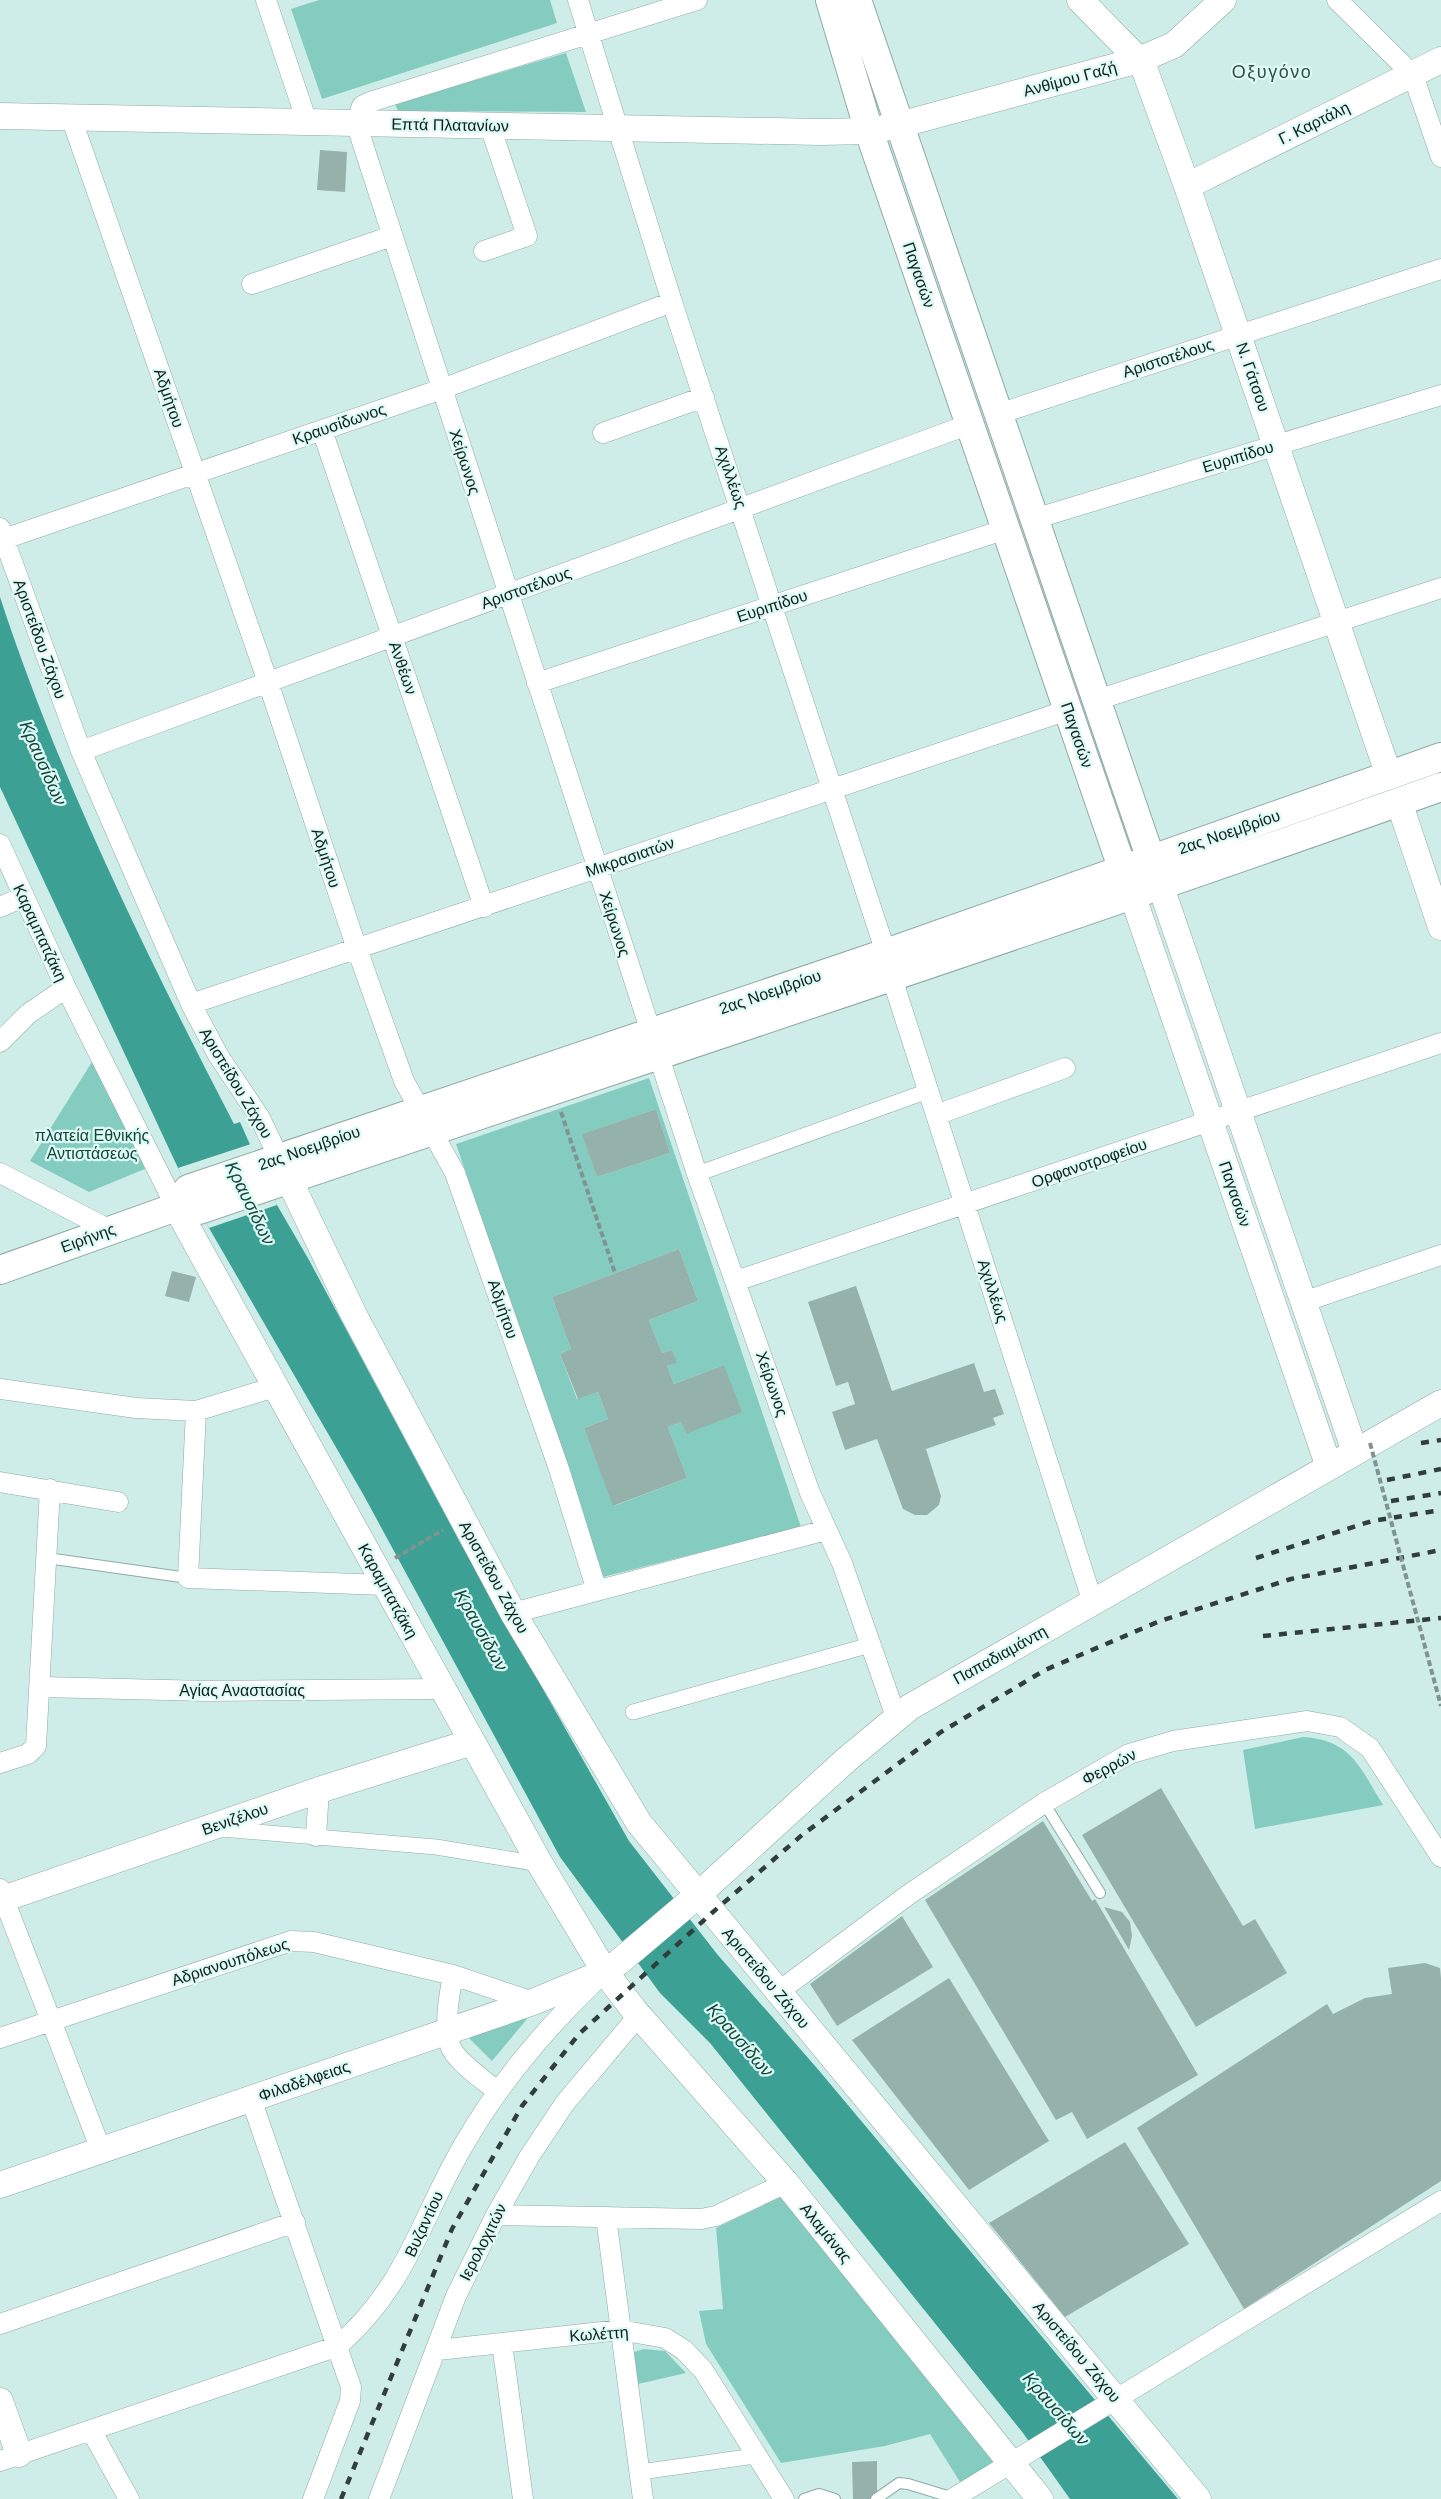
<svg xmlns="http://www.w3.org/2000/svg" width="1441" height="2499" font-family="Arial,sans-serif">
	<rect width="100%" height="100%" fill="#cfede8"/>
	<path fill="#85ccc0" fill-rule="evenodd" d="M319 0H550L557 23 322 99 291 9Z
		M566 53 586 112 398 111 395 104Z
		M95 1057 152 1166 89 1192 30 1161Z
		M649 1078 801 1527 599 1578 570 1476 456 1144ZM656 1109 670 1153 597 1177 583 1134ZM679 1249 698 1301 649 1320 662 1353 672 1350 676 1363 667 1366 674 1384 724 1365 686 1434 681 1422 668 1427 687 1478 614 1506 584 1428 608 1419 598 1392 577 1399 560 1354 571 1349 552 1297Z
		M1303 1737C1352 1740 1360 1768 1383 1805L1255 1829 1243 1750Z
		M524 2015 527 2019 492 2061 467 2036Z
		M781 2197 996 2462 960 2482 930 2434 885 2446 781 2463 706 2344 699 2311 723 2309 716 2228Z
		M644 2349 665 2351 686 2373 638 2384 634 2352Z"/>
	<path fill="#3ca194" d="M0 597C60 780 146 954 234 1124L240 1122 277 1205 309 1260 462 1546 629 1841 717 1954 816 2067 1178 2499H1070L1023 2433 710 2043 660 1993 560 1857 363 1494 209 1228 178 1168 0 787Z"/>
	<path fill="#cfede8" d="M251 1144 277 1205 209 1228 178 1168Z"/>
	<path fill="#95b1ac" d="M320 150 347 152 345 192 317 190Z
		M656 1109 670 1153 597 1177 582 1134Z
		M679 1249 698 1301 649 1320 662 1353 672 1350 677 1363 667 1366 674 1384 724 1365 742 1412 686 1434 681 1422 668 1427 687 1478 613 1506 584 1428 608 1419 598 1392 578 1399 560 1354 571 1349 552 1297Z
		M172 1271 196 1277 189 1302 165 1296Z
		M856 1286 892 1391 974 1363 984 1392 995 1389 1004 1414 993 1418 996 1425 926 1449 941 1496 939 1505 927 1515H915L903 1509 877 1439 845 1450 832 1412 855 1404 848 1382 836 1386 808 1302Z
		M1161 1788 1243 1926 1255 1919 1287 1973 1196 2027 1082 1835Z
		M1043 1821 1092 1901 1095 1899 1198 2075 1087 2139 1072 2112 1056 2120 925 1900Z
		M1104 1907 1122 1912 1130 1922 1132 1936 1129 1950Z
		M902 1916 933 1967 837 2026 810 1984Z
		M1425 1963 1440 1968 1441 1978V2181L1244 2309 1137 2128 1327 2004 1333 2014 1365 1998 1392 1994 1388 1968Z
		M949 1978 1049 2141 969 2190 852 2040Z
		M1125 2142 1189 2244 1065 2317 989 2223Z
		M877 2461V2499H853L852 2462Z"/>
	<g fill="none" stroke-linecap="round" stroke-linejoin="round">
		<defs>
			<path id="service" d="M47 1558 188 1578
				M1044 1803 1100 1893
				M804 2499 819 2494 835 2499
				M876 2499 899 2483 908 2484 954 2498"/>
			<path id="pedestrian" d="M697 1174 928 1091
				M633 1712 870 1645
				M221 1829 436 1847 540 1864
				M640 2472 755 2456"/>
			<path id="minor" d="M266 0 307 122
				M578 0 672 302 886 953
				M697 0 370 102 362 106 356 123 697 1174 810 1493 842 1563 896 1717
				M1337 0 1413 75 1441 157
				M71 117 268 682 357 949 404 1081 455 1173 559 1469 597 1591
				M484 251 527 236 490 126
				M252 284 392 236
				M998 414 1441 269
				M322 430 484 907
				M603 433 704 397
				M1034 519 1441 395
				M0 528 81 751 191 1004 218 1055 260 1118 279 1158
				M4 539 442 389 672 302
				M537 683 1006 529
				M1097 700 1441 588
				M81 751 970 424
				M0 844 66 988 176 1207
				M0 907 23 897
				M892 978 1093 1603
				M191 1004 1068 710
				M0 1042 28 1014 66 988
				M936 1115 1065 1068
				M0 1173 110 1230
				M736 1281 1441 1043
				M1303 1302 1441 1255
				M0 1389 136 1408 196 1411 275 1387
				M196 1411 188 1578 385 1585
				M0 1482 118 1502
				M513 1613 826 1530
				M41 1687 208 1691 443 1689
				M0 1763 28 1754 36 1746 50 1489
				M316 1836 319 1790
				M0 1889 101 2150
				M453 1975C449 1996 444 2024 450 2045 454 2060 485 2081 497 2091
				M778 1992 908 1895 1044 1803 1129 1754 1173 1741 1307 1721 1340 1727 1370 1748 1441 1857
				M0 2038 291 1941 314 1942 453 1975 533 2002
				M251 2099 351 2387 350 2401 313 2499
				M496 2215 701 2219 716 2216 786 2183
				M606 2217 643 2499
				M0 2324 295 2222
				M502 2343 523 2499
				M438 2350 620 2330 665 2338 684 2350 703 2370 784 2499
				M91 2430 129 2499
				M0 2461 338 2346C408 2284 419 2222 463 2146 499 2083 545 2029 597 1979
				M379 2499 456 2296 496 2215 529 2157 565 2103 639 2015
				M952 2499 1441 2201"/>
			<path id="tertiary" d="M1080 0 1139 60 1144 68 1187 186 1389 776
				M0 116 820 132 869 131 899 125 1139 60 1174 45 1223 0
				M1187 186 1441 60
				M1399 802 1441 927
				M1161 887 1355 1452
				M1133 897 1329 1467
				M281 1163 354 1315 513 1613 639 1823 1198 2499
				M176 1207 540 1864 605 1972 634 2010 786 2183 1040 2499
				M0 1900 319 1790 472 1742
				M0 2185 533 2002 605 1972 619 1962 698 1895 846 1760 910 1707 1441 1403
				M0 2401 19 2454"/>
			<path id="secondary" d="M830 0 869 131 1129 888
				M857 0 1157 877
				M176 1207 188 1189 886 953 1441 757
				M0 1270 176 1207 199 1210C613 1069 1029 934 1441 787"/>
		</defs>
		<use href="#service" stroke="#8eaaa5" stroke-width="12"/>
		<use href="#pedestrian" stroke="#8eaaa5" stroke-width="16"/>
		<use href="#minor" stroke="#8eaaa5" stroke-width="21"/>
		<use href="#tertiary" stroke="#8eaaa5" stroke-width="27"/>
		<use href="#secondary" stroke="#8eaaa5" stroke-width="30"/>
		<path stroke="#7f9491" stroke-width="4" stroke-dasharray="6 3" stroke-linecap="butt" d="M561 1112 615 1273
			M395 1558 443 1530"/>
		<use href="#service" stroke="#fff" stroke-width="10"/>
		<use href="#pedestrian" stroke="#fff" stroke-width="15"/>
		<use href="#minor" stroke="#fff" stroke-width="20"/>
		<use href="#tertiary" stroke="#fff" stroke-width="26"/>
		<use href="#secondary" stroke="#fff" stroke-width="28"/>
		<path stroke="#303e3c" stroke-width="4.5" stroke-dasharray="8 8" stroke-linecap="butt" d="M1421 1443 1441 1440
			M1387 1480 1441 1469
			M1391 1501 1441 1493
			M1256 1558 1372 1521 1441 1510
			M1263 1636 1441 1618
			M341 2499 452 2229 522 2106 579 2034 713 1912 802 1835 941 1732 1045 1670 1160 1621 1291 1579 1441 1550"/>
		<path stroke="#7f9491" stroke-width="4" stroke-dasharray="6 3" stroke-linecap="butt" d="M1370 1443 1441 1706"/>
	</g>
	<g text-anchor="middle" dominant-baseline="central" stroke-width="4.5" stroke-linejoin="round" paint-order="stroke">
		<g font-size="16" fill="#121d1c" stroke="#dcfbf5">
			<text transform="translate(1070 79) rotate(-15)">Ανθίμου Γαζή</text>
			<text transform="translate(1314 123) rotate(-26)">Γ. Καρτάλη</text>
			<text transform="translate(450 125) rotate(1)">Επτά Πλατανίων</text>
			<text transform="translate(919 275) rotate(71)">Παγασών</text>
			<text transform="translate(1168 358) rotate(-18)">Αριστοτέλους</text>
			<text transform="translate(1253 377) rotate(71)">Ν. Γάτσου</text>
			<text transform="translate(169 398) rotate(71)">Αδμήτου</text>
			<text transform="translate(339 424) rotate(-19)">Κραυσίδωνος</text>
			<text transform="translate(1238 457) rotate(-17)">Ευριπίδου</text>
			<text transform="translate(465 462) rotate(72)">Χείρωνος</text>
			<text transform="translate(731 477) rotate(71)">Αχιλλέως</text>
			<text transform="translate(526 588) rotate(-20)">Αριστοτέλους</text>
			<text transform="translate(772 606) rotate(-18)">Ευριπίδου</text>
			<text transform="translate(40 639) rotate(70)">Αριστείδου Ζάχου</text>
			<text transform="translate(403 668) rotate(71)">Ανθέων</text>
			<text transform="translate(1077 735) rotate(71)">Παγασών</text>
			<text transform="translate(1229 832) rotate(-19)">2ας Νοεμβρίου</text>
			<text transform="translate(630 857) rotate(-19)">Μικρασιατών</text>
			<text transform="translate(326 858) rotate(72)">Αδμήτου</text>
			<text transform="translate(615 924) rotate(72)">Χείρωνος</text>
			<text transform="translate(40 933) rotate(65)">Καραμπατζάκη</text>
			<text transform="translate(770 992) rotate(-19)">2ας Νοεμβρίου</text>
			<text transform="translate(236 1083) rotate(59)">Αριστείδου Ζάχου</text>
			<text transform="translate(309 1148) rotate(-19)">2ας Νοεμβρίου</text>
			<text transform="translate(1089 1163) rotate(-19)">Ορφανοτροφείου</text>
			<text transform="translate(1235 1194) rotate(71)">Παγασών</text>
			<text transform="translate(88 1238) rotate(-20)">Ειρήνης</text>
			<text transform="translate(993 1291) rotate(72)">Αχιλλέως</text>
			<text transform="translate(503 1309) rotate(71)">Αδμήτου</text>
			<text transform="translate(772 1384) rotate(71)">Χείρωνος</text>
			<text transform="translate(494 1577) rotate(61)">Αριστείδου Ζάχου</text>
			<text transform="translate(388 1591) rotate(61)">Καραμπατζάκη</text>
			<text transform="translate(1000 1655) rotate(-29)">Παπαδιαμάντη</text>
			<text x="242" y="1690">Αγίας Αναστασίας</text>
			<text transform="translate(1109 1767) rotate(-28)">Φερρών</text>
			<text transform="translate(235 1819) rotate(-19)">Βενιζέλου</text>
			<text transform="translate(230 1962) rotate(-18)">Αδριανουπόλεως</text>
			<text transform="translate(766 1978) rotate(50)">Αριστείδου Ζάχου</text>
			<text transform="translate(304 2081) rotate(-19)">Φιλαδέλφειας</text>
			<text transform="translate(424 2224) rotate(-65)">Βυζαντίου</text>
			<text transform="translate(826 2233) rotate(51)">Αλαμάνας</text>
			<text transform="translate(483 2242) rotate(-63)">Ιερολοχιτών</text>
			<text transform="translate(599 2334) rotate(-4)">Κωλέττη</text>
			<text transform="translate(1077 2352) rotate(50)">Αριστείδου Ζάχου</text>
		</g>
		<g font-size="16" fill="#15423c" stroke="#dcfbf5">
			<text x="92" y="1135">πλατεία Εθνικής<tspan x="92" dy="18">Αντιστάσεως</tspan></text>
		</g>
		<g font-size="18" letter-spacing="1.5" fill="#354f4b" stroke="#dcfbf5">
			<text x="1272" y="72">Οξυγόνο</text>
		</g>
		<g font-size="18" font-style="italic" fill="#18443e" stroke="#dcfbf5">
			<text transform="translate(43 763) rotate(66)">Κραυσίδων</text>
			<text transform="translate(250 1203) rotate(64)">Κραυσίδων</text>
			<text transform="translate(481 1630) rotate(61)">Κραυσίδων</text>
			<text transform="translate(740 2040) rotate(49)">Κραυσίδων</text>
			<text transform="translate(1056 2409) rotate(49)">Κραυσίδων</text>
		</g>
	</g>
</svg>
